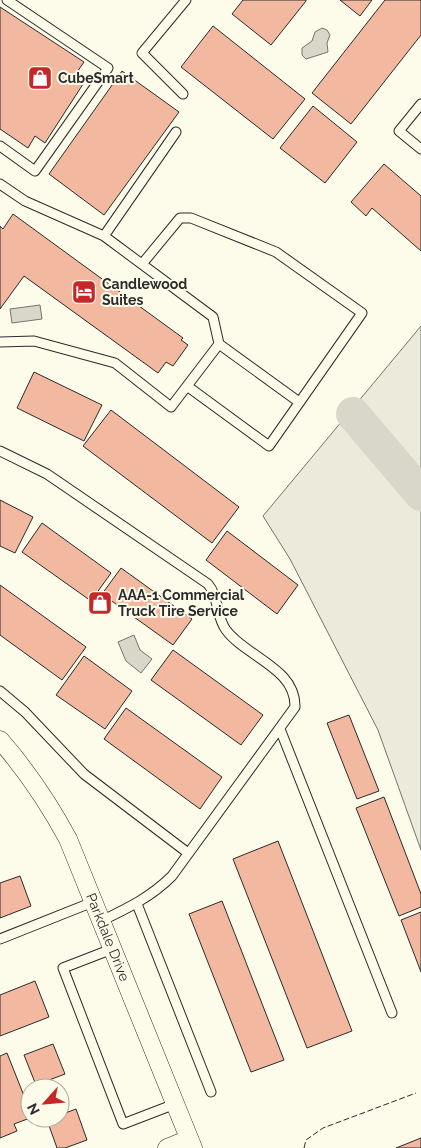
<svg xmlns="http://www.w3.org/2000/svg" width="421" height="1148" font-family="Raleway,sans-serif">
	<rect width="100%" height="100%" fill="#fdfbea"/>
	<path fill="#ecebdb" stroke="#74746e" d="M421 326V850L378 730 290 559 263 516Z"/>
	<path fill="#d8d7c9" stroke="#74746e" d="M322 28 327 30 330 35 327 43 328 52 306 59 302 55V48L312 41 315 32Z
		M40 305 42 319 12 323 10 309Z
		M134 635 140 650 152 659 141 673 126 661 118 642Z"/>
	<g fill="none" stroke-linecap="round" stroke-linejoin="round">
		<path stroke="#d8d7c9" stroke-width="34" d="M353 414 421 494"/>
	</g>
	<path fill="#f2b8a0" stroke="#2b2b2b" d="M243 0H306V1L271 45 232 14Z
		M340 0H372L360 16Z
		M385 0H421V35L351 124 312 93Z
		M0 7 84 62 75 75 85 81 45 143 35 136 28 148 0 129Z
		M213 26 305 99 273 139 181 67Z
		M122 71 179 112 104 215 49 174Z
		M313 106 357 142 325 183 280 148Z
		M384 164 421 196V251L372 208 366 216 351 202Z
		M13 214 183 338 181 340 188 345 173 366 166 362 158 373 24 276 0 309V226L3 229Z
		M34 372 102 405 84 441 17 408Z
		M111 410 239 507 212 543 83 446Z
		M0 500 33 517 15 553 0 546Z
		M42 523 111 573 91 601 22 552Z
		M227 531 298 585 277 614 206 560Z
		M121 568 192 619 173 645 102 594Z
		M0 585 86 647 62 680 0 635Z
		M173 650 263 715 241 745 151 680Z
		M84 656 132 691 105 729 56 695Z
		M126 708 222 777 200 809 104 739Z
		M349 715 379 791 357 799 327 723Z
		M384 797 421 894V907L399 916 356 808Z
		M278 841 352 1031 307 1048 233 859Z
		M20 876 31 906 0 918V883Z
		M222 901 284 1060 251 1072 189 914Z
		M421 912V972L401 920Z
		M35 981 49 1017 0 1036V995Z
		M53 1044 65 1074 36 1085 24 1055Z
		M7 1053 30 1111V1118L14 1124 17 1131 0 1138V1056Z
		M76 1109 87 1140 65 1148H57L47 1120 60 1118V1115Z
		M421 1138V1148H396Z"/>
	<g fill="none" stroke-linecap="round" stroke-linejoin="round">
		<defs>
			<path id="lane" d="M183 94 142 53 186 0
				M421 104 399 131 421 149
				M0 146 35 171 108 68 7 0
				M0 184 25 201 104 236 213 317 219 344 299 402
				M104 236 176 132
				M142 264 180 218H191L276 252 362 313 269 446 187 386
				M0 342 34 341 115 363 171 407 219 344
				M0 451 47 474 208 584C219 597 216 617 226 630 246 657 296 668 295 707L172 876C151 897 128 908 101 921
				M0 691 25 712 84 774 188 853
				M280 729 392 1013
				M137 904 211 1092
				M0 939 93 902
				M112 949 63 968 123 1124 175 1104"/>
			<path id="street" d="M0 740C27 771 48 802 68 839L193 1148
				M167 1148 189 1139"/>
		</defs>
		<use href="#lane" stroke="#2b2b2b" stroke-width="11"/>
		<use href="#street" stroke="#2b2b2b" stroke-width="19"/>
		<use href="#lane" stroke="#fdfbea" stroke-width="9"/>
		<use href="#street" stroke="#fdfbea" stroke-width="18"/>
		<path stroke="#2b2b2b" stroke-width="1" stroke-dasharray="6 2.5" stroke-linecap="butt" d="M304 1148 306 1140 323 1128 416 1093"/>
	</g>
	<defs>
		<symbol id="shop-square" viewBox="-11 -11 22 22"><rect x="-9" y="-9" width="18" height="18" rx="4" fill="#c62828" stroke="#fdfbea"/><path d="M-5-2.5h2.3a2.7 3.5 0 0 1 5.4 0H5L5.5 6h-11ZM-1.5-2.5h3a1.5 2.3 0 0 0-3 0Z" fill="#fff"/></symbol>
		<symbol id="hotel-square" viewBox="-11 -11 22 22"><rect x="-9" y="-9" width="18" height="18" rx="4" fill="#c62828" stroke="#fdfbea"/><path d="M-6-4.5h1.5V1H6V5H4.5V3h-9V5H-6ZM-4 0a1.8 1.8 0 1 1 3.6 0ZM.5 0V-2.5h3Q6-2.5 6 0Z" fill="#fff"/></symbol>
	</defs>
	<g fill-rule="evenodd">
		<use href="#shop-square" x="26" y="64" width="28" height="28"/>
		<use href="#hotel-square" x="70" y="278" width="28" height="28"/>
		<use href="#shop-square" x="86" y="589" width="28" height="28"/>
	</g>
	<g text-anchor="middle" dominant-baseline="central" stroke-width="4" stroke-linejoin="round" paint-order="stroke">
		<g font-size="14" font-weight="bold" fill="#2b2b2b" stroke="#fdfbea" text-anchor="start">
			<text x="58" y="78">CubeSmart</text>
			<text x="102" y="284">Candlewood<tspan x="102" dy="16">Suites</tspan></text>
			<text x="118" y="595">AAA-1 Commercial<tspan x="118" dy="16">Truck Tire Service</tspan></text>
		</g>
		<g font-size="14" fill="#2b2b2b" stroke="#fdfbea">
			<text transform="translate(108 937) rotate(68)">Parkdale Drive</text>
		</g>
	</g>
	<g transform="translate(45 1103) rotate(243)"><circle r="24" fill="#fdfbea" stroke="#a9a89e"/>
	<path d="M0-4L9 19L0 12L-9 19Z" fill="#c62828"/>
	<text y="-8" font-size="14" font-weight="bold" text-anchor="middle" fill="#2b2b2b">N</text>
	</g>
</svg>
